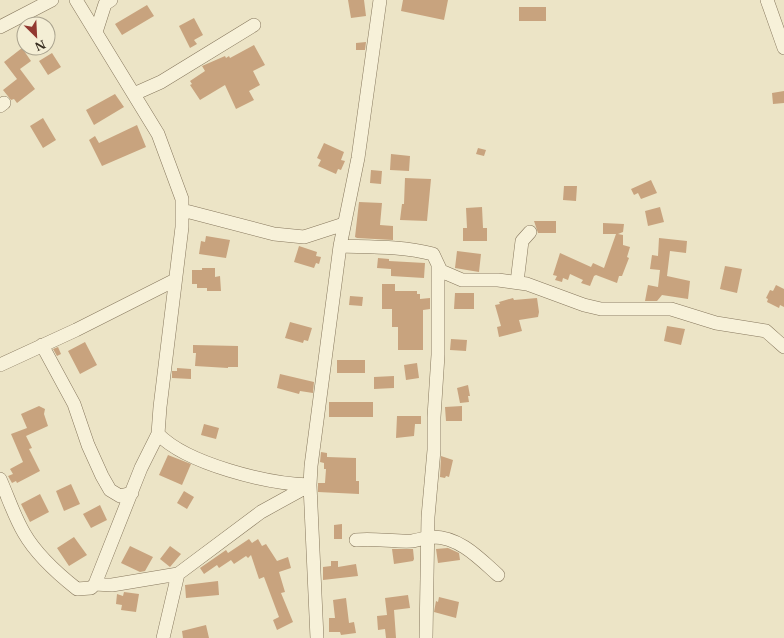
<svg xmlns="http://www.w3.org/2000/svg" width="784" height="638" font-family="'Libre Baskerville',serif">
	<rect width="100%" height="100%" fill="#ece4c6"/>
	<path fill="#c8a37e" d="M348 0H364L366 16 351 18Z
		M403 0H448L444 20 401 11Z
		M147 5 154 16 122 35 115 24Z
		M519 7H546V21H519Z
		M194 18 203 35 194 40 197 44 190 48 179 26Z
		M366 42 365 50H356V43Z
		M254 45 265 65 253 71 260 85 249 91 254 100 236 109 225 85 200 100 190 85 192 84 190 81 205 71 202 66 225 56 226 58 229 56 230 58Z
		M22 48 31 61 20 69 35 89 17 103 14 99 11 100 3 90 17 79 4 62Z
		M52 53 61 67 48 75 39 61Z
		M784 91V103L773 104 772 93Z
		M115 94 124 107 94 125 86 110Z
		M43 118 56 140 43 148 30 126Z
		M137 125 146 147 102 166 89 140 95 136 99 143Z
		M324 143 344 152 341 160 345 161 341 170 338 169 336 174 318 166 321 160 317 158Z
		M478 148 486 150 484 156 476 154Z
		M391 154 410 156 409 171 390 170Z
		M371 170 382 171 381 184 370 183Z
		M405 178 431 179 427 221 400 220 402 204H404Z
		M651 180 657 193 641 199 638 193 634 195 631 189Z
		M564 186H577L576 201 563 200Z
		M359 202 382 203 380 225 393 226V240L357 238 355 237Z
		M482 207 483 228H487V241H463V228H467L466 208Z
		M660 207 664 222 648 226 645 211Z
		M534 221H556V233H538Z
		M603 223 624 224 623 232 618 234 623 235V245L630 247 627 257 629 258 622 276H619L617 283 596 275 594 276 590 286 581 283 583 280 570 274 568 280 563 278 562 282 555 280 557 276 553 275 560 253 591 267 593 263 604 268 616 234H603Z
		M206 236 230 240 226 258 199 254 201 241 205 242Z
		M659 238 687 241 686 253 670 251 667 276 690 281 688 299 662 295 657 301H645L648 285 658 287 660 270 650 269 652 255 658 256Z
		M299 246 317 252 316 256 321 257 319 264 316 263 314 268 294 262Z
		M457 251 481 254 479 272 455 268Z
		M378 258 389 259V261L425 263 424 278 391 276V269L377 268Z
		M725 266 742 269 737 293 720 289Z
		M202 268H215V277L220 276 221 291H207V288H197V284H192V270H202Z
		M382 284H395V291H417V294H420V299L430 298V309L423 310V350H398V327H392V309H382Z
		M776 285 784 289V307L780 305 779 308 767 302 768 299 766 298 770 290 773 291Z
		M455 293H474V309H454Z
		M350 296 363 297 362 306 349 305Z
		M513 298 514 300 537 298 539 312 538 317 519 320 522 331 499 337 497 327 501 326 495 305 500 304 499 302Z
		M290 322 312 328 308 341 304 340 303 343 285 338Z
		M667 326 685 329 681 345 664 341Z
		M451 339 467 340 466 351 450 350Z
		M85 342 97 365 80 374 68 351Z
		M193 345 238 346V367H228V368L195 366 196 353H193Z
		M58 347 61 354 57 356 53 349Z
		M337 360H365V373H337Z
		M417 363 419 378 406 380 404 365Z
		M177 368 191 369V379L172 378V371H177Z
		M280 374 314 382 313 393 300 391 299 394 277 388Z
		M394 376V388L374 389V377Z
		M468 385 470 396H468L469 402 460 403 457 388Z
		M329 402H373V417H329Z
		M39 406 45 409 44 414 48 426 26 436 32 448 29 449 40 471 17 483 16 481 12 483 8 476 13 474 10 469 23 462 11 434 27 428 21 414Z
		M462 406V421H446L445 407Z
		M397 416H421V424H415L414 436 396 438Z
		M204 424 219 428 216 439 201 435Z
		M321 452 327 453V457L356 458V481H359V494L318 492V483H325L326 469H324V463L320 462Z
		M168 455 191 464 182 485 159 475Z
		M441 456 453 460 449 477 446 476 445 478 440 477Z
		M71 484 80 504 64 511 56 491Z
		M184 491 194 497 187 509 177 503Z
		M40 494 49 512 30 522 21 504Z
		M100 505 107 520 91 528 83 514Z
		M342 524V539H334V525Z
		M74 537 87 555 69 566 57 548Z
		M249 539 252 543 258 539 262 546 266 544 277 561 288 557 291 568 279 572 285 592 281 593 293 622 277 630 273 620 279 617 264 577 259 579 251 555 248 558 246 556 234 564 231 560 219 568 217 565 204 574 200 568 226 550 228 553Z
		M130 546 153 557 145 571 140 572 121 563Z
		M170 546 181 554 170 567 160 559Z
		M448 548 459 553 460 560 438 563 436 549Z
		M392 549H413L414 559 413 561 394 564Z
		M331 561H338V567L356 564 358 576 323 580V567L331 566Z
		M218 581 219 595 186 598 185 585Z
		M124 592 139 594 136 612 121 610 122 605 116 604 117 594 123 596Z
		M408 595 410 608 394 610 396 638H386L385 629 378 630 377 616 387 615 385 598Z
		M439 597 459 602 456 618 434 612 436 601 438 602Z
		M346 598 349 623 354 622 356 633 341 635 340 632H329V618H335L333 600Z
		M206 625 209 638H183L182 631Z"/>
	<g fill="none" stroke-linecap="round" stroke-linejoin="round">
		<defs>
			<path id="minor" d="M767 0 784 48
				M0 27 52 0
				M96 32 105 4 111 0
				M134 94 161 82 254 25
				M0 106 4 103
				M182 210 274 234 304 237 344 224
				M340 246C371 247 403 246 433 254L441 271 462 280H498L527 284 584 305 601 309H671L716 323 766 331 784 347
				M517 282 522 241 530 232
				M42 345 74 404 88 445 102 476 110 490 120 496 132 493
				M0 365 76 330 175 280
				M158 434C187 464 268 484 310 485
				M0 479C8 497 14 516 24 533 36 554 58 574 77 589L91 588 95 584 141 468 158 434 160 407 182 227V199L158 134 76 0
				M356 540C375 538 393 542 412 541 419 540 426 537 433 537 460 537 480 559 498 575
				M95 584 112 585 178 574
				M163 638 178 574 261 512 310 485
				M317 638 310 485 311 466 340 246 358 158 380 0
				M426 638 428 517 434 450V417L438 355V265"/>
		</defs>
		<use href="#minor" stroke="#86775d" stroke-width="14"/>
		<use href="#minor" stroke="#f7f1d9" stroke-width="13"/>
	</g>
	<g transform="translate(36 36) rotate(156)"><circle r="19" fill="#f4eed5" stroke="#a8a18d"/>
	<path d="M0-3L7 15L0 10L-7 15Z" fill="#923830"/>
	<text y="-6" font-size="11" font-weight="bold" text-anchor="middle" fill="#372d20">N</text>
	</g>
</svg>
